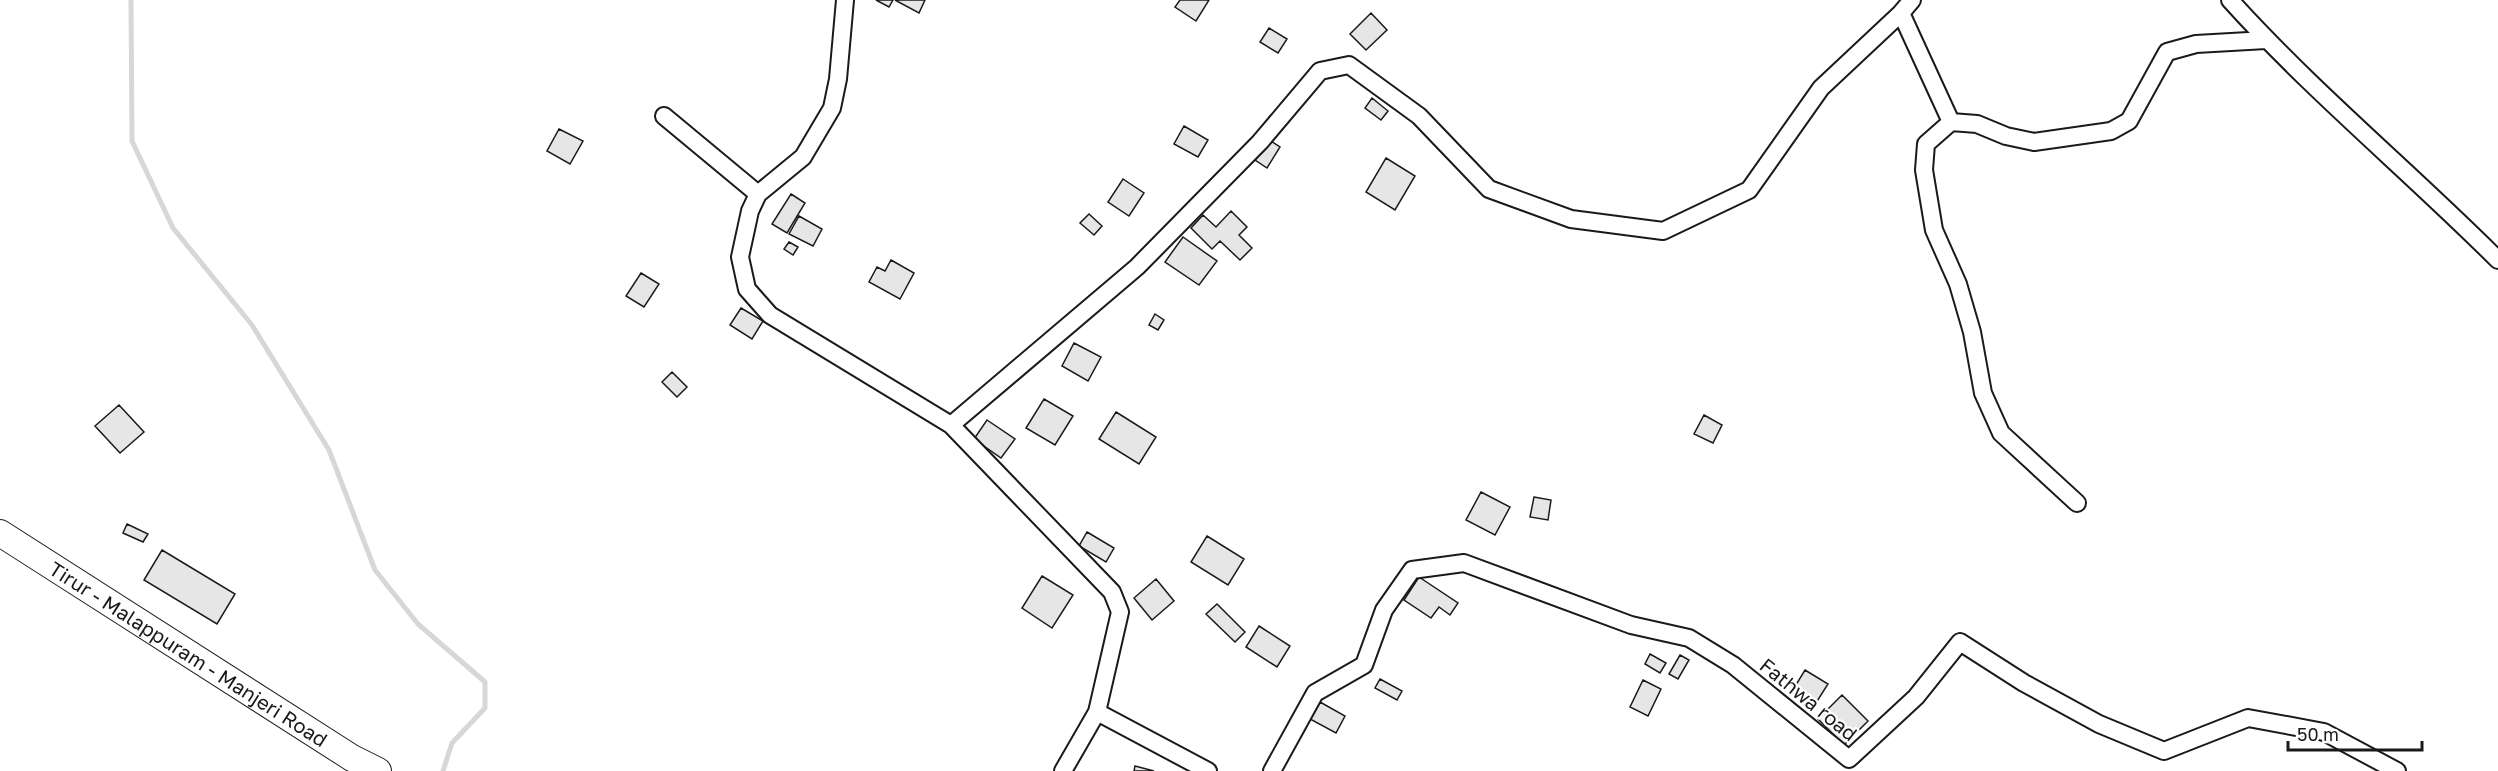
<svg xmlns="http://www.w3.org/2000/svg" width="2498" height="771" font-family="'Golos Text',sans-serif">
	<rect width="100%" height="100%" fill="#fff"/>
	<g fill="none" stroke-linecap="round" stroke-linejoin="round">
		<path stroke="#d7d7d7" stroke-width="5" d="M131 0 132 141 173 228 252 325 329 450 375 570 418 624 485 682V708L452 743 443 771"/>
	</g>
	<path fill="#e6e6e6" stroke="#1a1a1a" stroke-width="1.5" d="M876 0H893L889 7Z
		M895 0H925L919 13Z
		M1180 0H1209L1196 21 1175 7Z
		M1371 13 1387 30 1366 50 1350 34Z
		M1269 28 1287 39 1278 53 1260 42Z
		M1372 98 1388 111 1381 120 1365 108Z
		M1184 126 1208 140 1198 157 1174 144Z
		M559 129 583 141 570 164 547 151Z
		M1268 139 1280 147 1267 168 1255 160Z
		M1386 158 1415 176 1395 210 1366 192Z
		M1123 179 1144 193 1129 216 1108 202Z
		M791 194 805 203 787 233 772 224Z
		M1231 211 1247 227 1239 235 1252 248 1240 260 1220 241 1212 249 1191 228 1203 215 1216 227Z
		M1089 214 1102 226 1094 235 1080 223Z
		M799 216 822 229 813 246 789 234Z
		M1183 237 1217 261 1199 285 1165 262Z
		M789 242 798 247 793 255 784 249Z
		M891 260 914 273 900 299 869 282 877 267 885 271Z
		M641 273 659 284 644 307 626 296Z
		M741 308 763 321 752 339 730 325Z
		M1155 314 1164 320 1158 330 1149 325Z
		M1074 343 1101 357 1088 381 1062 366Z
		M672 372 687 387 677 397 662 382Z
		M1044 399 1073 416 1055 445 1026 428Z
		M119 405 144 432 120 453 95 426Z
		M1116 412 1156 437 1139 464 1099 439Z
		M1704 415 1722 425 1713 443 1694 434Z
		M987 420 1015 439 1001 458 974 439Z
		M1481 492 1510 507 1495 535 1466 520Z
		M1534 497 1551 500 1548 520 1530 517Z
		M127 524 148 534 143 542 123 533Z
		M1087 532 1114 548 1106 562 1079 546Z
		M1207 536 1244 559 1228 585 1191 562Z
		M162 550 235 594 217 624 144 580Z
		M1042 576 1073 595 1052 628 1022 608Z
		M1419 577 1458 603 1450 615 1439 607 1431 618 1404 600Z
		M1156 579 1174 601 1152 620 1134 598Z
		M1217 604 1245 632 1235 642 1206 614Z
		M1259 626 1290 646 1277 667 1246 647Z
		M1650 654 1666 663 1660 673 1645 664Z
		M1680 655 1689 660 1678 679 1669 674Z
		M1805 670 1828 684 1814 706 1791 693Z
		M1380 679 1402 691 1397 700 1375 688Z
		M1643 680 1661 689 1648 716 1630 707Z
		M1842 695 1868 721 1844 745 1818 719Z
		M1320 702 1345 716 1336 733 1310 719Z
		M1135 766 1154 771H1134Z"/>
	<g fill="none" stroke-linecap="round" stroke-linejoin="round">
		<defs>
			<path id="street" d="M845 0 838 79 832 108 803 157 758 194 750 211 740 257 747 289 770 315 951 425 1112 592 1120 612 1097 712
				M1912 0 1901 13 1951 122
				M2230 0C2313 92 2410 172 2498 260
				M664 116 758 194
				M951 425 1137 267 1260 142 1320 71 1349 65 1419 116 1489 189 1571 219 1663 231 1749 190 1821 88 1901 13
				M2077 503 2001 433 1983 393 1972 332 1958 284 1934 230 1924 170 1926 144 1951 122 1977 124 2006 136 2034 142 2111 131 2129 121 2167 52 2196 44 2266 40
				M1063 771 1097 712 1208 771
				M1272 771 1315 693 1364 665 1384 610 1412 570 1464 563 1631 625 1689 638 1733 665 1849 759 1916 697 1960 642 2024 683 2099 724 2164 751 2248 718 2324 732 2397 771"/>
			<g id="primary">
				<path id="s1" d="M0 533 352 758 378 771"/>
			</g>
		</defs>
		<use href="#street" stroke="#1a1a1a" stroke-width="20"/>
		<use href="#primary" stroke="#1a1a1a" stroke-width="28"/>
		<use href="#street" stroke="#fff" stroke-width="16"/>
		<use href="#primary" stroke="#fff" stroke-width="26"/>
	</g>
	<g text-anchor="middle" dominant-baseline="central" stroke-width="4.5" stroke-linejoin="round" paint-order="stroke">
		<g font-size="20" fill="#1a1a1a" stroke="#fff">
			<text stroke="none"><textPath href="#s1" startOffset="224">Tirur - Malappuram - Manjeri Road</textPath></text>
			<text transform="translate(1809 699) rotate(39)">Fathwa road</text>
		</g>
	</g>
	<path d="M2288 741v9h134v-9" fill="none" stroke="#1a1a1a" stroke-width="3"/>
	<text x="2297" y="741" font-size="18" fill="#1a1a1a" stroke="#ffffff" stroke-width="4.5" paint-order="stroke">50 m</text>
</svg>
